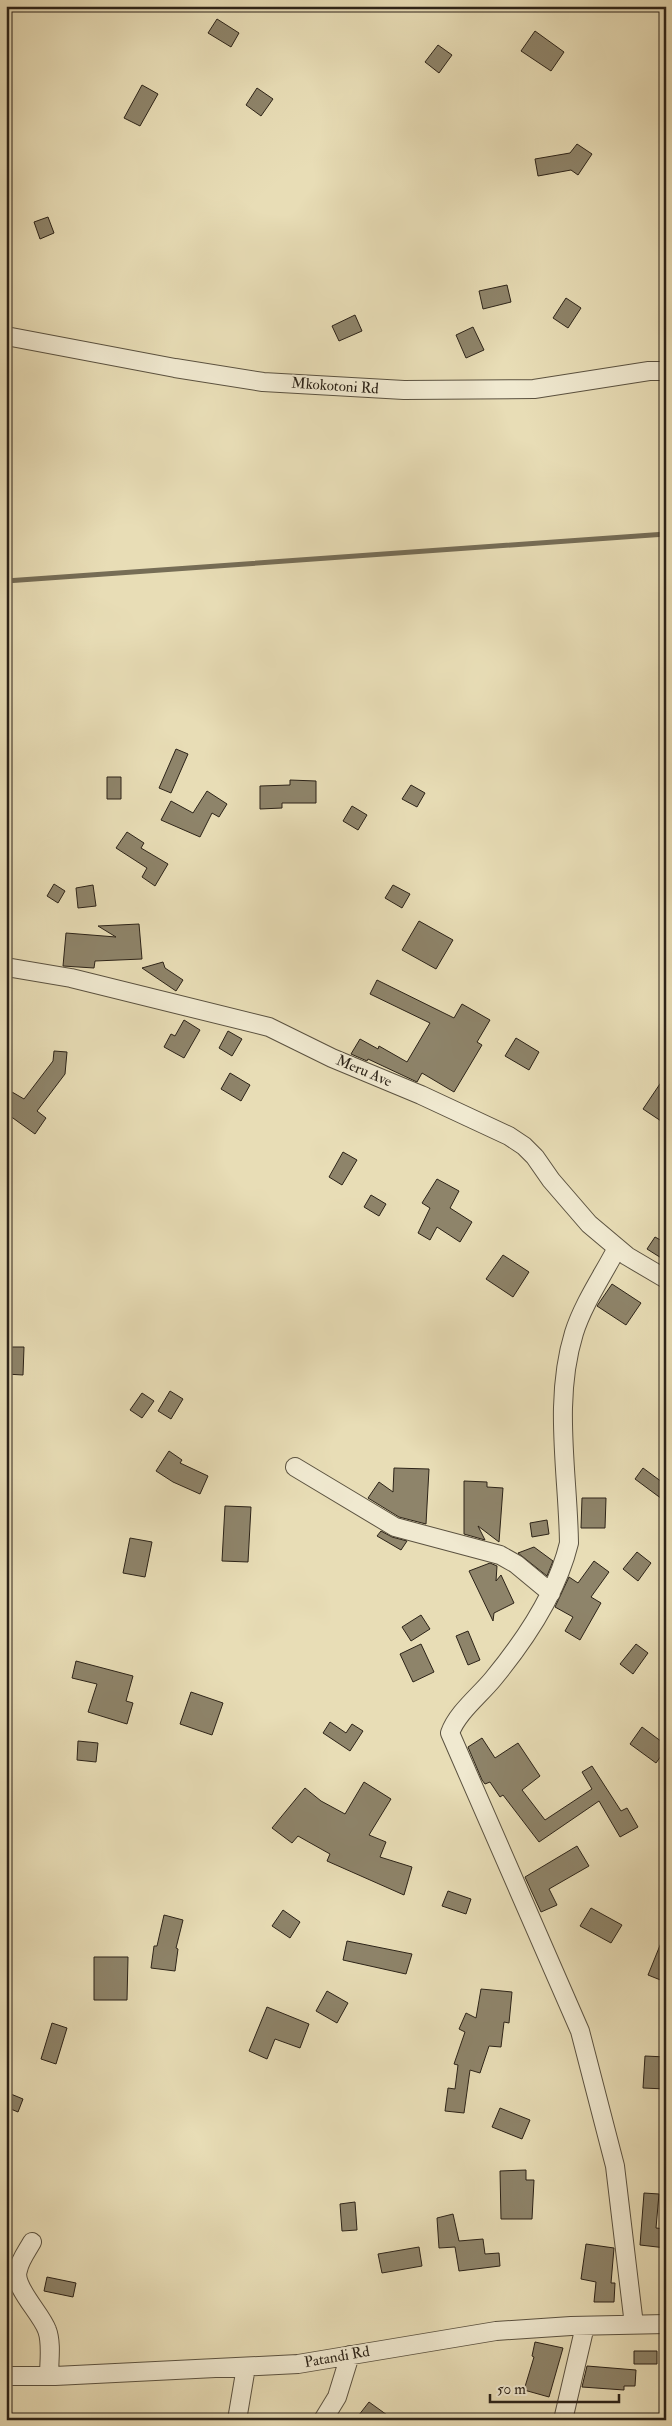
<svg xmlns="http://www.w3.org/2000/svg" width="672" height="2426" font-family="'IM FELL Double Pica',serif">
	<rect width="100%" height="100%" fill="#e8ddb6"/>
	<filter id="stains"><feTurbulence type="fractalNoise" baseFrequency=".004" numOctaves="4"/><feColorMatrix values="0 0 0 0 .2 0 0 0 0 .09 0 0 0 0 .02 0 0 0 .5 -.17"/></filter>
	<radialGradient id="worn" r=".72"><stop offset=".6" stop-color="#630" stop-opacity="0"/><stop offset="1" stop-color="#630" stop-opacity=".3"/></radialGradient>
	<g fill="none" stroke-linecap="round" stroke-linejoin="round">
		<path stroke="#766d56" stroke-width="5" d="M6 581 666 534"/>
	</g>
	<path fill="#8e846a" stroke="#2c2318" d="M217 19 239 33 231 47 208 33Z
		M535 31 564 52 551 71 521 51Z
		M438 45 452 55 439 73 425 62Z
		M142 85 158 94 140 126 124 118Z
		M257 88 273 99 261 116 246 105Z
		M577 144 592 154 578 175 571 170 538 176 535 159 570 153Z
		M48 217 54 233 40 239 34 222Z
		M507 285 511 302 483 309 479 291Z
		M566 298 581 308 568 328 553 318Z
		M355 315 362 331 339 341 332 326Z
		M473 327 484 350 466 358 456 335Z
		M176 749 188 754 171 793 159 788Z
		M107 777H121V799H107Z
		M290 780 316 781V803H282V808L260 809V786L290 785Z
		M411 785 425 793 417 807 402 799Z
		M207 791 227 804 219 817 212 813 200 837 161 820 171 801 193 813Z
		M352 806 367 815 358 830 343 821Z
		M127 832 144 843 141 848 168 864 155 886 142 877 147 868 116 848Z
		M54 884 65 891 58 903 47 896Z
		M93 885 96 906 78 908 76 888Z
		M393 885 410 894 402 908 385 898Z
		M419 921 453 940 436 969 402 950Z
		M139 924 142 959 95 961 94 968 63 966 66 933 116 937 98 926Z
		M163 962 165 968 183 980 176 991 142 968Z
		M377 980 454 1018 462 1004 490 1020 477 1042 482 1045 454 1092 422 1073 417 1082 368 1059 367 1061 351 1054 360 1039 378 1049 379 1046 407 1062 430 1023 370 994Z
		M184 1020 200 1030 184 1058 164 1047 171 1034 175 1036Z
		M228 1031 242 1039 232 1056 219 1048Z
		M516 1038 539 1052 529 1070 505 1056Z
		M54 1051 67 1052 65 1074 37 1111 46 1118 35 1134 6 1113V1102L12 1092 24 1099 53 1061Z
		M230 1073 250 1085 241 1101 221 1089Z
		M666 1075V1114L661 1121 643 1109Z
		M343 1152 357 1160 342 1185 329 1177Z
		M437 1179 459 1191 450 1208 472 1222 460 1242 437 1227 430 1240 418 1233 430 1208 422 1203Z
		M371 1195 386 1204 379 1216 364 1207Z
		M655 1237 666 1243V1261L647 1249Z
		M503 1255 529 1272 513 1297 486 1279Z
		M612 1284 641 1303 626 1325 597 1306Z
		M6 1347H24L23 1375 6 1374Z
		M170 1391 183 1399 171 1419 158 1411Z
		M142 1393 154 1401 142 1418 130 1410Z
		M169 1451 182 1460 180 1463 208 1476 200 1494 173 1482 156 1471Z
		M394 1468 429 1469 426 1524 399 1517 368 1498 379 1482 393 1492Z
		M643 1468 666 1485V1502L635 1479Z
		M464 1481 487 1482V1487L503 1488 499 1542 478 1526 485 1540 464 1534Z
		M582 1498H606L605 1528H581Z
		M225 1506 251 1507 248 1562 222 1561Z
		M547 1520 549 1534 532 1537 530 1523Z
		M381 1531 392 1537 407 1541 401 1550 377 1536Z
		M130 1538 152 1542 145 1577 123 1573Z
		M534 1547 553 1561 547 1576 518 1553Z
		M637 1552 651 1563 638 1581 623 1569Z
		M594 1561 609 1572 591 1597 601 1603 580 1640 565 1631 573 1617 555 1607 569 1577 578 1583Z
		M490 1563 497 1566 496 1581 501 1575 514 1603 494 1613 493 1621 469 1571Z
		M421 1615 430 1629 411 1641 402 1627Z
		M468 1631 480 1660 468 1665 456 1636Z
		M421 1644 434 1672 413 1682 400 1654Z
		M636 1644 648 1653 633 1674 620 1664Z
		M76 1661 133 1676 126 1701 133 1703 127 1724 88 1712 97 1684 72 1678Z
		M191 1692 223 1703 212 1735 180 1724Z
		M330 1722 346 1733 352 1724 363 1731 350 1751 323 1733Z
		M642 1727 666 1745V1749L656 1763 630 1744Z
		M482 1738 495 1758 518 1743 540 1776 522 1790 545 1820 592 1789 582 1772 592 1766 621 1811 627 1808 638 1827 620 1837 599 1801 539 1842 503 1795 500 1797 490 1782 485 1784 482 1780 468 1747Z
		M78 1741 98 1743 96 1762 77 1760Z
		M364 1782 391 1799 369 1835 386 1842 380 1857 412 1867 404 1895 327 1861 330 1854 298 1836 292 1843 272 1828 305 1788 321 1801 345 1814Z
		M577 1846 589 1866 549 1889 557 1905 541 1912 525 1877Z
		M448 1891 471 1899 466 1914 442 1906Z
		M591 1908 622 1925 611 1943 580 1926Z
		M283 1910 300 1922 290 1938 272 1926Z
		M164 1915 183 1920 176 1948 178 1949 175 1971 151 1968 154 1946H157Z
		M665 1933 666 1973 663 1981 648 1975Z
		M347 1941 412 1954 406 1974 343 1960Z
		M94 1957H128L127 2000H94Z
		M481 1989 512 1992 509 2023 504 2022 501 2047 489 2046 480 2073 470 2070 464 2113 445 2111 448 2088 455 2089 458 2065 454 2064 465 2032 459 2029 466 2013 476 2018Z
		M327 1991 348 2003 337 2023 316 2011Z
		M267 2007 309 2024 300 2048 275 2039 267 2059 249 2051Z
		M52 2023 67 2028 56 2064 41 2059Z
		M645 2056 666 2057V2089L643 2088Z
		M6 2092 23 2099 18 2112 6 2107Z
		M500 2108 530 2120 522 2139 492 2127Z
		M526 2170V2180H534L532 2219H501L500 2171Z
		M644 2193 659 2194 656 2228 666 2229V2248L640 2245Z
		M355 2202 357 2230 342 2231 340 2204Z
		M453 2214 459 2241 483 2239 485 2254 499 2253 500 2266 459 2271 455 2247 439 2248 437 2218Z
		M586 2244 614 2248 611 2283H615L614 2302H594L596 2282 581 2279Z
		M419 2247 422 2266 382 2273 378 2254Z
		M47 2277 76 2283 73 2297 44 2291Z
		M535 2342 563 2348 549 2397 524 2390 534 2357 532 2356Z
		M634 2351H657V2364H634Z
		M587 2366 636 2370 635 2386H624V2390L582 2387Z
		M369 2402 394 2420H355Z"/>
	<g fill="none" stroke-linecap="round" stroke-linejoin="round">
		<defs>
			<path id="minor" d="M6 336 175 368 263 382 404 390 534 389 649 371H666
				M6 967 71 978 269 1027 332 1058 421 1095 509 1136 524 1146 535 1157 551 1180 589 1224 627 1256 666 1279
				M617 1248C603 1275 583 1304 574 1333 553 1401 568 1473 569 1543 557 1593 526 1639 493 1679 479 1696 457 1713 450 1733L580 2031 615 2166 634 2325
				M295 1467 395 1527 500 1555 516 1564 551 1593
				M32 2242C27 2251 20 2260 18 2270 12 2286 41 2313 47 2330 52 2343 49 2362 49 2376
				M6 2376H55L298 2364 496 2331 571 2326 666 2324
				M237 2420 246 2367
				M323 2420 337 2397 350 2355
				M563 2420 585 2326"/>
		</defs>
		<use href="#minor" stroke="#5b5240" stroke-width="20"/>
		<use href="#minor" stroke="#f0e9d0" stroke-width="18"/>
	</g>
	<g text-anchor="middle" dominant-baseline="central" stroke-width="4" stroke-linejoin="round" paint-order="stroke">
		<g font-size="15" fill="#2c2318" stroke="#f0e9d0">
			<text transform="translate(335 386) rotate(4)">Mkokotoni Rd</text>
			<text transform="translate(364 1071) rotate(23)">Meru Ave</text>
			<text transform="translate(337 2357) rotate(-10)">Patandi Rd</text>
		</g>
	</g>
	<rect width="672" height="2426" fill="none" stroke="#e8ddb6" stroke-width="25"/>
	<rect x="8" y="8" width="657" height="2411" fill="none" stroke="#2c2318" stroke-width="2.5"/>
	<rect x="12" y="12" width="647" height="2401" fill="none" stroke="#2c2318"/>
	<path d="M490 2394v8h129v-8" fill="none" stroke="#2c2318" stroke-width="2.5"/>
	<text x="497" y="2394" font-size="15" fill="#2c2318" stroke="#f0e9d0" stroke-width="4" paint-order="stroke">50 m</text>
	<rect width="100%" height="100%" filter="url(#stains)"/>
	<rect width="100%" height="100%" fill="url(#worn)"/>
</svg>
